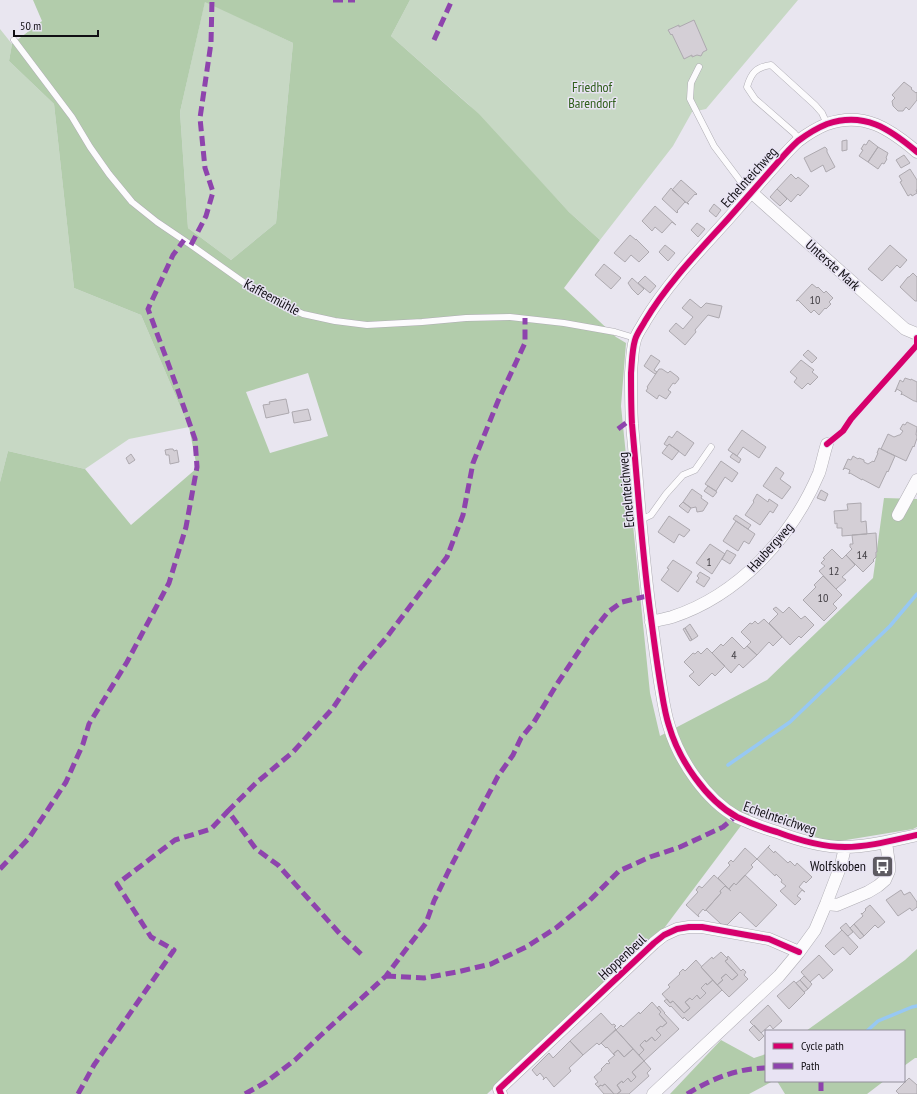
<svg xmlns="http://www.w3.org/2000/svg" width="917" height="1094" font-family="'PT Sans Narrow',sans-serif">
	<rect width="100%" height="100%" fill="#e9e6f0"/>
	<path fill="#c7d8c4" d="M410 0H798L706 109 692 112 673 146 600 240 569 212 468 104 391 36Z
		M205 1 293 43 276 223 231 260 188 228 180 112Z
		M0 29 12 44 9 61 54 104 74 288 141 315 189 427 129 439 85 469 8 451 0 482Z"/>
	<path fill="#b2ccab" fill-rule="evenodd" d="M33 0H410L391 36 479 114 569 212 600 240 564 288 616 337 626 343 621 406 650 693 660 736 767 680 873 578 884 498 917 499V827L913 829 828 843 755 807 665 927 487 1094H0V482L8 451 85 469 131 525 197 468 189 427 141 315 74 288 54 104 9 61 12 44 42 21ZM205 2 293 43 276 223 231 260 188 228 180 112ZM308 373 328 436 270 453 246 392Z
		M917 949V1058H915L904 1066V1031H806L905 960Z
		M721 1040 754 1058 766 1054V1081H773L749 1094H670Z
		M777 1081H884L867 1094H785Z"/>
	<g fill="none" stroke-linecap="round" stroke-linejoin="round">
		<path stroke="#97c8f3" stroke-width="3.5" d="M728 765 790 722 890 626 917 594
			M867 1031 878 1021 912 1007 917 1006"/>
	</g>
	<path fill="#d4cfd6" stroke="#ada9af" d="M694 20 707 50 703 52 701 56 697 55 692 57V55L684 59 672 34 671 35 668 30 679 25V27Z
		M904 82 912 88 911 89 916 93 917 92V100L909 110 906 107 903 111H898L893 106 892 101 895 98 892 95Z
		M847 140V150L842 151V141Z
		M869 140 878 147 868 162 859 156 863 150 861 149 864 144 866 145Z
		M825 147 827 149V152L835 167 826 172 823 165 811 172 804 158Z
		M878 147 888 153 886 158 887 159 884 164 882 163 878 169 868 162Z
		M904 155 910 163 901 168 896 160Z
		M910 169 917 180V190H916L917 193 912 196 911 194 908 196 900 182 902 181 899 176Z
		M791 174 796 179 798 177 809 186 800 196 798 194 791 202 777 189Z
		M681 180 697 194 696 195 695 194 687 203 689 204H688L672 190Z
		M671 188 686 203 685 202 677 211 678 212 677 213 662 199Z
		M777 189 787 199 780 206 770 197Z
		M714 204 721 210 716 217 709 211Z
		M655 206 676 225 672 222 662 233 655 227 652 231 642 221Z
		M697 223 705 229 698 237 691 230Z
		M630 235 636 240V239L649 252 639 262 631 255 625 262 614 253Z
		M665 245 675 253 668 261 659 252Z
		M890 245 907 260 900 268 897 265 882 281 868 269Z
		M604 264 621 278 611 289 595 275Z
		M913 273 917 277V301H915L900 287 908 277H909Z
		M645 276 656 286 650 293 638 283Z
		M632 278 644 289 638 295 632 289 628 283Z
		M812 284 817 288 818 287 824 293 826 291 833 298 829 302 831 304 826 309 825 308 819 315 814 310 811 313 798 300 796 301Z
		M690 299 701 308 706 303 722 306 719 318 708 315 695 330 696 332 685 345 669 331 676 323 683 329 693 317 682 308Z
		M808 350 817 358 812 363 803 355Z
		M651 355 660 361 654 370 657 372 655 374 644 366Z
		M801 360 814 370 812 372 818 377 810 385 808 383 802 389 794 382 797 378 790 372Z
		M659 369H662L668 373 670 371 678 377 679 379 675 384 673 383 668 390 671 392 666 399 659 395 657 399 646 391 648 388 647 387Z
		M905 378 911 380V379L917 382V402L915 401H914L902 394 901 395 902 392 897 389 895 392 900 380 903 382Z
		M286 399 289 413 266 418 263 405 270 404 269 402Z
		M308 409 311 420 294 423 292 412Z
		M907 422 917 427 916 435H917V438L914 447 913 446 906 461 881 449 888 434 894 437 899 435H900L903 431 900 429 903 424 905 425Z
		M742 430 766 447 759 458 743 447 737 456 728 450Z
		M677 431 694 443 685 456 669 444 667 446 664 444 669 436 672 438Z
		M669 444 679 451 672 460 662 453Z
		M879 448 895 456 888 472 887 471 879 488 862 479V480L850 473 849 474V473L850 470 845 468 843 470 848 459 851 460 853 456 858 459 859 458 864 460V462L868 464 873 461 874 462 878 453H877Z
		M170 449H173L174 451 177 450 179 462 170 464 169 455H166L165 450Z
		M733 453 741 459 739 463 730 457Z
		M131 454 135 460 129 464 126 458Z
		M721 461 738 473 732 482 725 477 716 491 705 484Z
		M776 467 784 473 780 479 791 487 782 499 763 486Z
		M708 486 717 492 713 497 704 491Z
		M692 489 702 496 701 498 708 503 703 511 697 512 696 507 691 508 683 502Z
		M821 490 828 494 825 501 817 498Z
		M757 494 768 502 769 499 778 505 773 513 770 511 760 525 745 515 754 502 753 501Z
		M683 502 691 508 688 513 679 506Z
		M861 503V522L866 521 867 534 842 536V528H837V523L835 524 834 511 848 510 847 504Z
		M736 515 751 525 748 529 733 519Z
		M669 516 690 530 684 537 679 534 674 543 658 532Z
		M736 521 755 534 749 544 744 541 738 551 723 541Z
		M876 533 877 552H876V557L873 560 874 561 863 572 846 555 852 549 850 547V544H853L852 535Z
		M710 544 725 554 712 574 696 563Z
		M832 549 842 559 846 555 855 565 842 577 846 580 836 589 819 571 825 566 821 563 825 559 823 558Z
		M727 550 736 555 730 564 722 559Z
		M673 560 692 572 678 592 661 580 669 569 667 568Z
		M700 572 710 578 704 587 696 582 699 578 697 576Z
		M823 576 842 595 833 604 837 608 824 621 803 600 816 587 814 585Z
		M776 607 783 613 789 607 801 619 805 616 814 625 801 638 799 636 790 645 769 623 778 614 773 609Z
		M764 619 782 637 773 646 769 642 757 655 747 646 751 642 741 632 750 623 752 624 755 621 758 624Z
		M690 624 698 636 692 640 685 628Z
		M685 628 692 640 690 641 683 629Z
		M732 637 744 649 747 646 757 655 743 668 739 664 731 673 712 653 721 644 723 646Z
		M707 648 725 666 715 676 712 673 699 686 689 676 694 672 684 662 693 653 695 654 698 651 701 654Z
		M770 845 768 847 774 853 775 851 788 863 790 861 795 866 797 863 812 877 806 883 804 881 799 887 805 892 802 890 797 896 801 899 795 905 780 891 786 886 781 882 782 880 776 874 775 876 757 859Z
		M745 848 757 859 751 865 753 867 736 885 734 883 729 889 731 891 718 878 730 865 728 863 731 860 733 862Z
		M714 875 727 887 725 886 720 891 721 893 705 911 703 909 698 915 699 917 686 905 698 892 696 890 699 886 702 888Z
		M745 875 777 905 756 927 740 912 727 925 721 924 706 910 721 893 720 891 725 886 731 891 729 889 734 883 736 885Z
		M901 890 904 895 910 892 917 902V907L912 911 910 908 898 916 886 900Z
		M870 905 885 922 878 928 875 925 864 936 854 924 863 916 861 913 862 914 866 910 865 909Z
		M846 923 853 932 848 936 840 928Z
		M854 924 864 936 860 939 850 928Z
		M842 930 858 947 850 955 843 947 834 955 825 946Z
		M721 952 728 959 725 961 738 975 732 980 726 974 721 978 723 980 717 985 701 967 712 957 713 959Z
		M819 955 833 970 823 979 819 974 810 982 801 972Z
		M728 956 741 971 743 969 746 972 744 975 748 979 729 997 717 985 723 980 721 978 726 974 732 980 738 975 725 961 728 959 727 958Z
		M696 960 702 967H701L713 980 707 985 706 983 701 988 706 993 700 999 697 995 692 1000 690 998 685 1002 690 1008 684 1013 673 1001 670 1003 662 994 670 987 668 985 680 974 679 973 683 969 685 971Z
		M804 976 812 984 808 989 800 980Z
		M713 980 722 990 688 1021 684 1017 683 1019 671 1006 670 1007 664 1001 667 999 670 1003 673 1001 684 1013 690 1008 685 1002 690 998 692 1000 697 995 700 999 706 993 701 988 706 983 707 985Z
		M800 980 808 989 804 992 796 983Z
		M794 981 805 993 789 1009 777 996Z
		M652 1002 661 1012 659 1014 667 1023 662 1027 661 1026 656 1030 661 1035 655 1041 652 1037 646 1042 645 1040 640 1045 644 1050 639 1055 616 1030 621 1025 623 1027 639 1012 640 1014Z
		M768 1005 782 1021 773 1029 770 1025 761 1033 750 1022Z
		M659 1006 665 1013H664L679 1029 644 1061 639 1055 644 1050 640 1045 645 1040 646 1042 652 1037 655 1041 661 1035 656 1030 661 1026 662 1027 667 1023 659 1014 661 1012 657 1008Z
		M601 1013 612 1025 614 1024 616 1026 614 1027 616 1029 599 1045 597 1043 583 1055 570 1041Z
		M754 1025 764 1036 759 1041 749 1030Z
		M616 1030 633 1049 624 1057 618 1050 613 1054 615 1056 607 1047 606 1048 601 1043Z
		M570 1041 583 1055 569 1068 571 1071 554 1087 546 1077 543 1080 544 1078 540 1073 537 1076 532 1070 549 1053 553 1058Z
		M633 1049 644 1061 632 1072 636 1077 631 1082 628 1078 623 1083 622 1081 617 1085 621 1091 617 1094H614L605 1084 602 1086 601 1085 598 1087 595 1084 598 1082 594 1077 602 1070 601 1069 607 1063 608 1064 610 1063 608 1061 615 1055 613 1054 618 1050 624 1057Z
		M644 1061 651 1069 647 1073 649 1076 629 1094H617L621 1091 617 1085 622 1081 623 1083 628 1078 631 1082 636 1077 632 1072Z
		M909 1078 917 1085V1094H899L896 1091Z
		M605 1084 614 1094H604L598 1087 601 1085 602 1086Z"/>
	<g fill="none" stroke-linecap="round" stroke-linejoin="round">
		<defs>
			<path id="service" d="M14 40 72 117 90 147 109 174 132 202 157 222 191 245 253 289 279 303 303 314 335 321 367 325 422 322 466 318 510 317 564 323 615 332 635 338
				M699 67 691 83 690 99 714 146 741 182 751 192
				M800 140 794 133 755 99 747 87C751 73 756 67 771 65L815 105 822 113 827 124
				M640 520 651 515 666 494 683 475 695 470 711 447"/>
			<path id="minor" d="M917 152C890 129 864 111 827 124 817 128 806 135 798 141 788 150 780 160 771 170 756 187 742 203 727 220 698 252 667 284 645 321 642 327 637 333 635 340 632 350 632 362 631 373 631 390 631 407 632 424 638 489 642 554 651 618 654 641 657 664 661 688 663 700 665 714 669 726 679 760 706 800 737 817 750 823 763 828 777 832 798 840 822 847 845 847 869 847 894 840 917 835
				M751 192 905 329 917 334
				M898 515 917 480
				M651 622C658 620 665 619 672 617 739 595 792 537 819 473 822 464 824 453 827 444
				M826 904 837 905 868 892 878 886 885 880 889 871V864L886 842
				M501 1094 499 1089 654 943 664 935 677 929 689 927H702L769 939 799 952
				M653 1094 779 976 799 952 815 930 826 904 841 865 845 847"/>
		</defs>
		<use href="#service" stroke="#afadb4" stroke-width="7"/>
		<use href="#minor" stroke="#afadb4" stroke-width="13"/>
		<use href="#service" stroke="#fcfbfd" stroke-width="6"/>
		<use href="#minor" stroke="#fcfbfd" stroke-width="12"/>
		<path stroke="#8e44ad" stroke-width="5" stroke-dasharray="10 5" stroke-linecap="butt" d="M333 0H355
			M434 40 452 0
			M191 245 206 216 213 192 205 168 200 118 211 43 212 0
			M618 429 631 419
			M0 869 29 838 66 782 83 744 89 724 127 662 169 583 186 527 197 467 195 439 175 382 148 309 173 255 184 240
			M361 954 341 935 278 865 256 849 228 811 256 783 293 752 333 708 358 671 386 638 447 557 463 515 473 463 498 401 525 343V318
			M386 976 424 978 457 972 491 964 526 947 556 928 590 900 619 871 650 857 680 847 723 827 736 816
			M821 1081V1094
			M78 1094 94 1065 174 950 151 937 117 884 175 840 211 829 228 811
			M245 1094 266 1082 295 1060 320 1036 386 976 426 923 434 901 448 872 498 776 513 755 521 738 534 722 557 684 589 636 608 612 622 602 647 596
			M687 1094C711 1079 738 1068 766 1068"/>
		<defs>
			<path id="cycleway" d="M917 152C890 129 864 111 827 124 817 128 806 135 798 141 788 150 780 160 771 170 756 187 742 203 727 220 698 252 667 284 645 321 642 327 637 333 635 340 632 350 632 362 631 373 631 390 631 407 632 424 638 489 642 554 651 618 654 641 657 664 661 688 663 700 665 714 669 726 679 760 706 800 737 817 750 823 763 828 777 832 798 840 822 847 845 847 869 847 894 840 917 835
				M827 444 843 431 851 419 917 345V338
				M501 1094 499 1089 654 943 664 935 677 929 689 927H702L769 939 799 952"/>
		</defs>
		<use href="#cycleway" stroke="#e8e3f3" stroke-width="8"/>
		<use href="#cycleway" stroke="#d6006c" stroke-width="6"/>
	</g>
	<defs>
		<symbol id="bus-square" viewBox="-11 -11 22 22"><rect x="-9" y="-9" width="18" height="18" rx="4" fill="#5d5a61" stroke="#e8e3f3"/><path d="M-5-6H5V4H4V6H2V4H-2V6H-4V4H-5ZM-3.5-4V0h7V-4ZM-3.5 1.2v1.5H-2V1.2ZM2 1.2v1.5H3.5V1.2Z" fill="#fff"/></symbol>
	</defs>
	<g fill-rule="evenodd">
		<use href="#bus-square" x="870" y="854" width="25" height="25"/>
	</g>
	<g text-anchor="middle" dominant-baseline="central" stroke-width="3" stroke-linejoin="round" paint-order="stroke">
		<g font-size="12" fill="#423f44">
			<text x="815" y="299">10</text>
			<text x="862" y="554">14</text>
			<text x="709" y="561">1</text>
			<text x="834" y="570">12</text>
			<text x="823" y="597">10</text>
			<text x="734" y="654">4</text>
		</g>
		<g font-size="14" fill="#305f1c" stroke="#e8e3f3">
			<text x="592" y="87">Friedhof<tspan x="592" dy="16">Barendorf</tspan></text>
		</g>
		<g font-size="14" fill="#110f14" stroke="#e8e3f3">
			<text transform="translate(749 177) rotate(-48)">Echelnteichweg</text>
			<text transform="translate(833 265) rotate(42)">Unterste Mark</text>
			<text transform="translate(272 297) rotate(28)">Kaffeemühle</text>
			<text transform="translate(626 490) rotate(-95)">Echelnteichweg</text>
			<text transform="translate(770 547) rotate(-48)">Haubergweg</text>
			<text transform="translate(780 818) rotate(19)">Echelnteichweg</text>
			<text transform="translate(622 957) rotate(-43)">Hoppenbeul</text>
		</g>
		<g font-size="14" fill="#110f14" stroke="#e8e3f3" text-anchor="end">
			<text x="866" y="866">Wolfskoben</text>
		</g>
	</g>
	<rect x="765" y="1030" width="140" height="52" fill="#e8e3f3" stroke="#928e9a"/>
	<rect x="773" y="1043" width="20" height="6" fill="#d6006c" stroke="#928e9a"/>
	<text x="801" y="1050" font-size="12" fill="#110f14">Cycle path</text>
	<rect x="773" y="1063" width="20" height="6" fill="#8e44ad" stroke="#928e9a"/>
	<text x="801" y="1070" font-size="12" fill="#110f14">Path</text>
	<path d="M14 30v6h84v-6" fill="none" stroke="#110f14" stroke-width="2"/>
	<text x="20" y="30" font-size="12" fill="#110f14" stroke="#e8e3f3" stroke-width="3" paint-order="stroke">50 m</text>
</svg>
